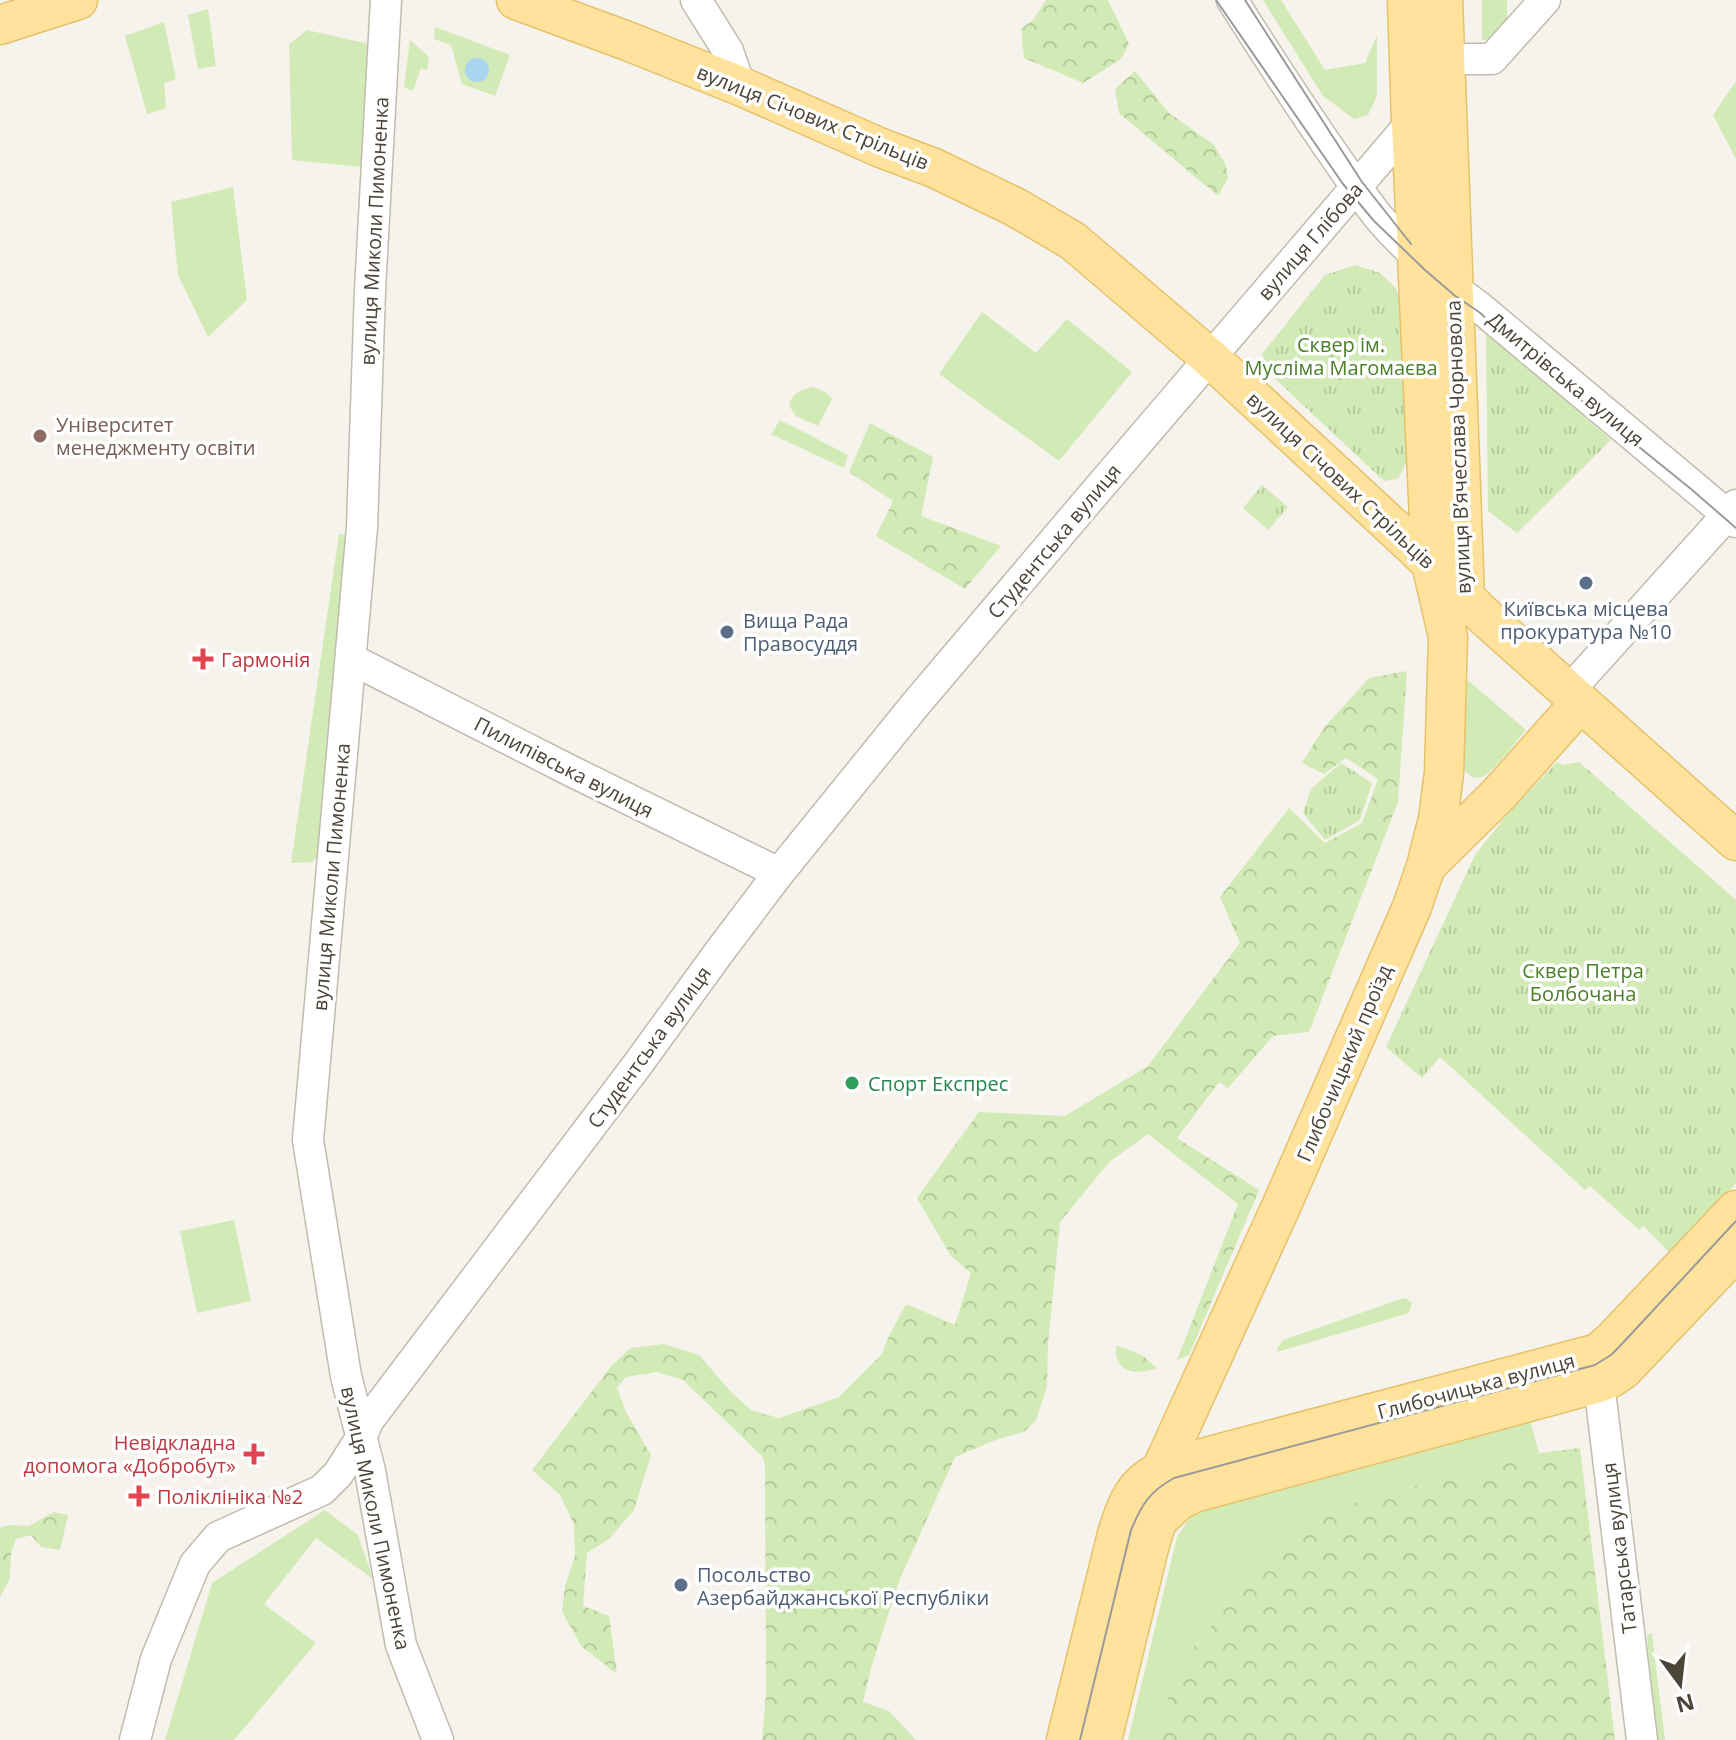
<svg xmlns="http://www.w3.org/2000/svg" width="1736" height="1740" font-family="'Open Sans',sans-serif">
	<defs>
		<pattern id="forest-crowns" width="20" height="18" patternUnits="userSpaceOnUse" patternTransform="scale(2)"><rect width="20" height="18" fill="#d2eab5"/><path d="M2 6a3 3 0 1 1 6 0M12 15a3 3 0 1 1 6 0" fill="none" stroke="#b6ca9c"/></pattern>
		<pattern id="park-tufts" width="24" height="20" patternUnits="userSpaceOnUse" patternTransform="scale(2)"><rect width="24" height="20" fill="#d2eab5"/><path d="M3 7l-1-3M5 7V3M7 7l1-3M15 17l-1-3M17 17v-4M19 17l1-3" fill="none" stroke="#b6ca9c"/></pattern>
		<pattern id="garden-dots" width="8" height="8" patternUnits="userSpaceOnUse" patternTransform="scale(2)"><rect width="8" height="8" fill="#d2eab5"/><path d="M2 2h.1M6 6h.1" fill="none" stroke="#b6ca9c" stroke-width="1.8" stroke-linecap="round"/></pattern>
	</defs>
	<rect width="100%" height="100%" fill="#f6f3ec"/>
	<path fill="#d2eab5" d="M1263 0H1281L1325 70 1365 63 1377 35V96L1368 115 1354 119 1323 96Z
		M1482 0H1507V21L1492 39 1482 40Z
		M208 9 216 66 198 69 188 15Z
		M164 22 176 79 164 83 166 108 147 114 125 36Z
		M435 27 510 55 495 96 462 84 451 45 434 39Z
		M307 30 373 45 362 167 292 160 289 44Z
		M410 40 429 57 427 70 421 68 413 91 404 87Z
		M1736 81V159L1713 115Z
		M233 187 247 300 208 337 178 275 171 202Z
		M982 312 1036 353 1067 319 1132 372 1059 461 939 374Z
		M812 387C820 389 827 392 832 399L818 426 796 416 789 406C792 393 799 391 812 387Z
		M780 420 848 455 844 468 771 434Z
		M339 534 353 536 323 850 312 862 291 863Z
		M1469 681 1526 730C1517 740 1494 771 1484 776 1474 781 1466 774 1462 766L1467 683Z
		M234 1220 251 1301 197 1313 180 1231Z
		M1404 1298 1412 1302 1409 1313 1277 1352 1278 1347 1283 1340Z
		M1530 1420 1539 1453 1303 1517 1190 1651 1148 1740H1128L1177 1537 1188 1520 1200 1510Z
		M325 1510 358 1535 373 1579 316 1538 264 1604 316 1643 234 1740H165L212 1583Z
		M1647 1634H1652L1665 1740H1656Z"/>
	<path fill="url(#forest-crowns)" d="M1046 0H1108L1129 44 1121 59 1083 83 1024 58 1021 29 1034 19Z
		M1135 71 1169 113 1214 145 1226 165 1228 178 1218 196 1119 113 1115 89Z
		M870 423 933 457 921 516 1001 546 965 589 876 536 893 501 849 472Z
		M1407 671 1398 802 1311 1027 1308 1032 1273 1036 1228 1088 1219 1082 1177 1138 1259 1190 1189 1355 1177 1360 1238 1204 1148 1134 1109 1162 1060 1222 1048 1344 1047 1387 1036 1420 1024 1432 998 1439 955 1457 899 1581 871 1668 863 1702 889 1711 916 1740H762L766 1693 765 1465 762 1456 683 1380 657 1372 626 1377 617 1388 626 1412 651 1455 634 1510 609 1539 587 1553 583 1606 609 1616 617 1674 582 1647 562 1612 565 1586 575 1556 574 1524 560 1495 532 1470 612 1365 631 1348 664 1344 699 1355 731 1392 751 1410 779 1418 839 1397 882 1354 888 1338 906 1304 955 1325 971 1273 951 1256 917 1198 979 1112 1065 1116 1148 1066 1240 943 1220 897 1289 808 1325 843 1362 823 1378 779 1346 758 1324 774 1302 763 1323 729 1369 678Z
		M1116 1345 1142 1355 1157 1368C1135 1376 1114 1373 1116 1345Z
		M1580 1448 1615 1740H1148L1190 1651 1303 1517 1539 1453Z
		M54 1512 68 1515 60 1550 41 1547 31 1535 16 1539 11 1553 10 1578 0 1597V1528L8 1525 29 1526Z"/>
	<path fill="url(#park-tufts)" d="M1355 265 1380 273 1395 287 1404 312 1409 457 1398 479 1384 481 1269 373 1262 354 1325 275Z
		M1486 331 1611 440 1517 533 1488 511Z
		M1262 485 1288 507 1268 530 1243 508Z
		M1557 762 1563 765 1579 762 1736 900V1183L1673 1256 1643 1226 1639 1230 1590 1186 1585 1190 1440 1057 1422 1078 1386 1047 1475 855 1505 817Z
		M1341 763 1372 783 1360 820 1325 840 1303 813 1311 789Z"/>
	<path fill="url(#garden-dots)" d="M1358 337 1369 372 1337 381 1326 347Z"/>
	<path fill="#a9d4f2" d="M465 70a12 12 0 1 1 24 0a12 12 0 1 1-24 0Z"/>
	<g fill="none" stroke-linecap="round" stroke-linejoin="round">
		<defs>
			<path id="minor" d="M386 0 370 290 362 527 308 1140 346 1376 370 1471 401 1645 438 1740
				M696 0 728 51 740 86
				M1232 0C1263 49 1294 97 1327 145 1345 170 1361 196 1381 220 1410 253 1443 281 1478 306L1736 522
				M1444 59H1492L1545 0
				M351 659 573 772 779 873
				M1568 692 1736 505
				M1594 1361 1599 1383 1642 1740
				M135 1740 156 1659 195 1564 218 1537 322 1490 338 1474 361 1438 368 1421 374 1413 638 1064 720 951 779 873 915 705 1092 496 1411 123"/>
			<path id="major" d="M516 0 630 42 740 86 881 148 934 168 1015 207 1073 241 1210 358 1412 545 1485 617 1736 841
				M1443 0 1465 597 1460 608
				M0 25 78 0
				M1426 866 1499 794 1580 703
				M1157 1521 1178 1501 1194 1493 1599 1383 1611 1378 1623 1370 1736 1251
				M1066 1740 1117 1534C1129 1497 1136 1478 1176 1465L1598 1353 1613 1340 1736 1210
				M1102 1740 1149 1548 1157 1521 1161 1470 1280 1209 1412 907 1426 866 1438 819 1444 773 1448 637 1431 563 1411 123 1407 0"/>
		</defs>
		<use href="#minor" stroke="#c2bbae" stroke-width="33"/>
		<use href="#major" stroke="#e6c16a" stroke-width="41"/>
		<use href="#minor" stroke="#fff" stroke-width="30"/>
		<use href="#major" stroke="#ffe39c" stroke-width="38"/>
		<path stroke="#9a9a9a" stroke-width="2" d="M1216 0 1343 184 1374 221 1425 270 1454 295 1479 312 1540 367 1691 489 1736 528
			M1245 0 1362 182 1411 244
			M1080 1740 1131 1530C1142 1504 1149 1492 1174 1478L1595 1365 1611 1355 1620 1346 1736 1221"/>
	</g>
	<circle fill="#8d6e63" stroke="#fff" stroke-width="3" cx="40" cy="436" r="8"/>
	<g fill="#5c6f8a" stroke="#fff" stroke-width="3">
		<circle cx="1586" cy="583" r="8"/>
		<circle cx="727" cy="632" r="8"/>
		<circle cx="681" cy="1585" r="8"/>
	</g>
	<g fill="#e0444e" stroke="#fff" stroke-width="3">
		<path d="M199 647h8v8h8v8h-8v8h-8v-8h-8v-8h8z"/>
		<path d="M250 1442h8v8h8v8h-8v8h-8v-8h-8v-8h8z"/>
		<path d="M135 1484h8v8h8v8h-8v8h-8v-8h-8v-8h8z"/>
	</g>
	<circle fill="#2e9e5b" stroke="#fff" stroke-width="3" cx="852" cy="1083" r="8"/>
	<g text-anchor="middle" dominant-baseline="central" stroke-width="7" stroke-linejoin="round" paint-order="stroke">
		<g font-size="20" fill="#4b4439" stroke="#fff">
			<text transform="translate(813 117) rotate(22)">вулиця Січових Стрільців</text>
			<text transform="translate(374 231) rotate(-87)">вулиця Миколи Пимоненка</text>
			<text transform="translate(1310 241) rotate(-49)">вулиця Глібова</text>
			<text transform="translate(1566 379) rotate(40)">Дмитрівська вулиця</text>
			<text transform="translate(1458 447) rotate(-92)">вулиця Вʼячеслава Чорновола</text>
			<text transform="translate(1341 480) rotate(43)">вулиця Січових Стрільців</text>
			<text transform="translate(1054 541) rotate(-50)">Студентська вулиця</text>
			<text transform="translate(564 767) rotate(27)">Пилипівська вулиця</text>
			<text transform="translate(331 877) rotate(-85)">вулиця Миколи Пимоненка</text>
			<text transform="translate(649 1047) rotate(-54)">Студентська вулиця</text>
			<text transform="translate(1344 1063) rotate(-67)">Глибочицький проїзд</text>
			<text transform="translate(1476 1386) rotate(-15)">Глибочицька вулиця</text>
			<text transform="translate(376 1518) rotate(78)">вулиця Миколи Пимоненка</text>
			<text transform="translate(1619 1548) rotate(-97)">Татарська вулиця</text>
		</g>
		<g font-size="20" fill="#4a7f2a" stroke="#fff">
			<text x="1341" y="344">Сквер ім.<tspan x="1341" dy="23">Мусліма Магомаєва</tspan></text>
			<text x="1583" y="970">Сквер Петра<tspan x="1583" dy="23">Болбочана</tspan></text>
		</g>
		<g font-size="20" fill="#785e54" stroke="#fff" text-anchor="start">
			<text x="56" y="424">Університет<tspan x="56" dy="23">менеджменту освіти</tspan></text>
		</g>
		<g font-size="20" fill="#4e5e75" stroke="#fff" text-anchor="start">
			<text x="1586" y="608" text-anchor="middle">Київська місцева<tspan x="1586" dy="23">прокуратура №10</tspan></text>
			<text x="743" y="620">Вища Рада<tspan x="743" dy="23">Правосуддя</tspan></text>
			<text x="697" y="1574">Посольство<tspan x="697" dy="23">Азербайджанської Республіки</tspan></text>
		</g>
		<g font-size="20" fill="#be3a42" stroke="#fff" text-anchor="start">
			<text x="221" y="659">Гармонія</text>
			<text x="236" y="1442" text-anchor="end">Невідкладна<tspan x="236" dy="23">допомога «Добробут»</tspan></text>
			<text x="157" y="1496">Поліклініка №2</text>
		</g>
		<g font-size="20" fill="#27864d" stroke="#fff" text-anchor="start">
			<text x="868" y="1083">Спорт Експрес</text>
		</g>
	</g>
	<g transform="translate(1680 1684) rotate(165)" stroke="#ffffff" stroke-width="6" paint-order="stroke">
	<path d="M0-6L14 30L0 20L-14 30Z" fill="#4b4439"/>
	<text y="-12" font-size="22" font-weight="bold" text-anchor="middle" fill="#4b4439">N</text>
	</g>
</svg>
